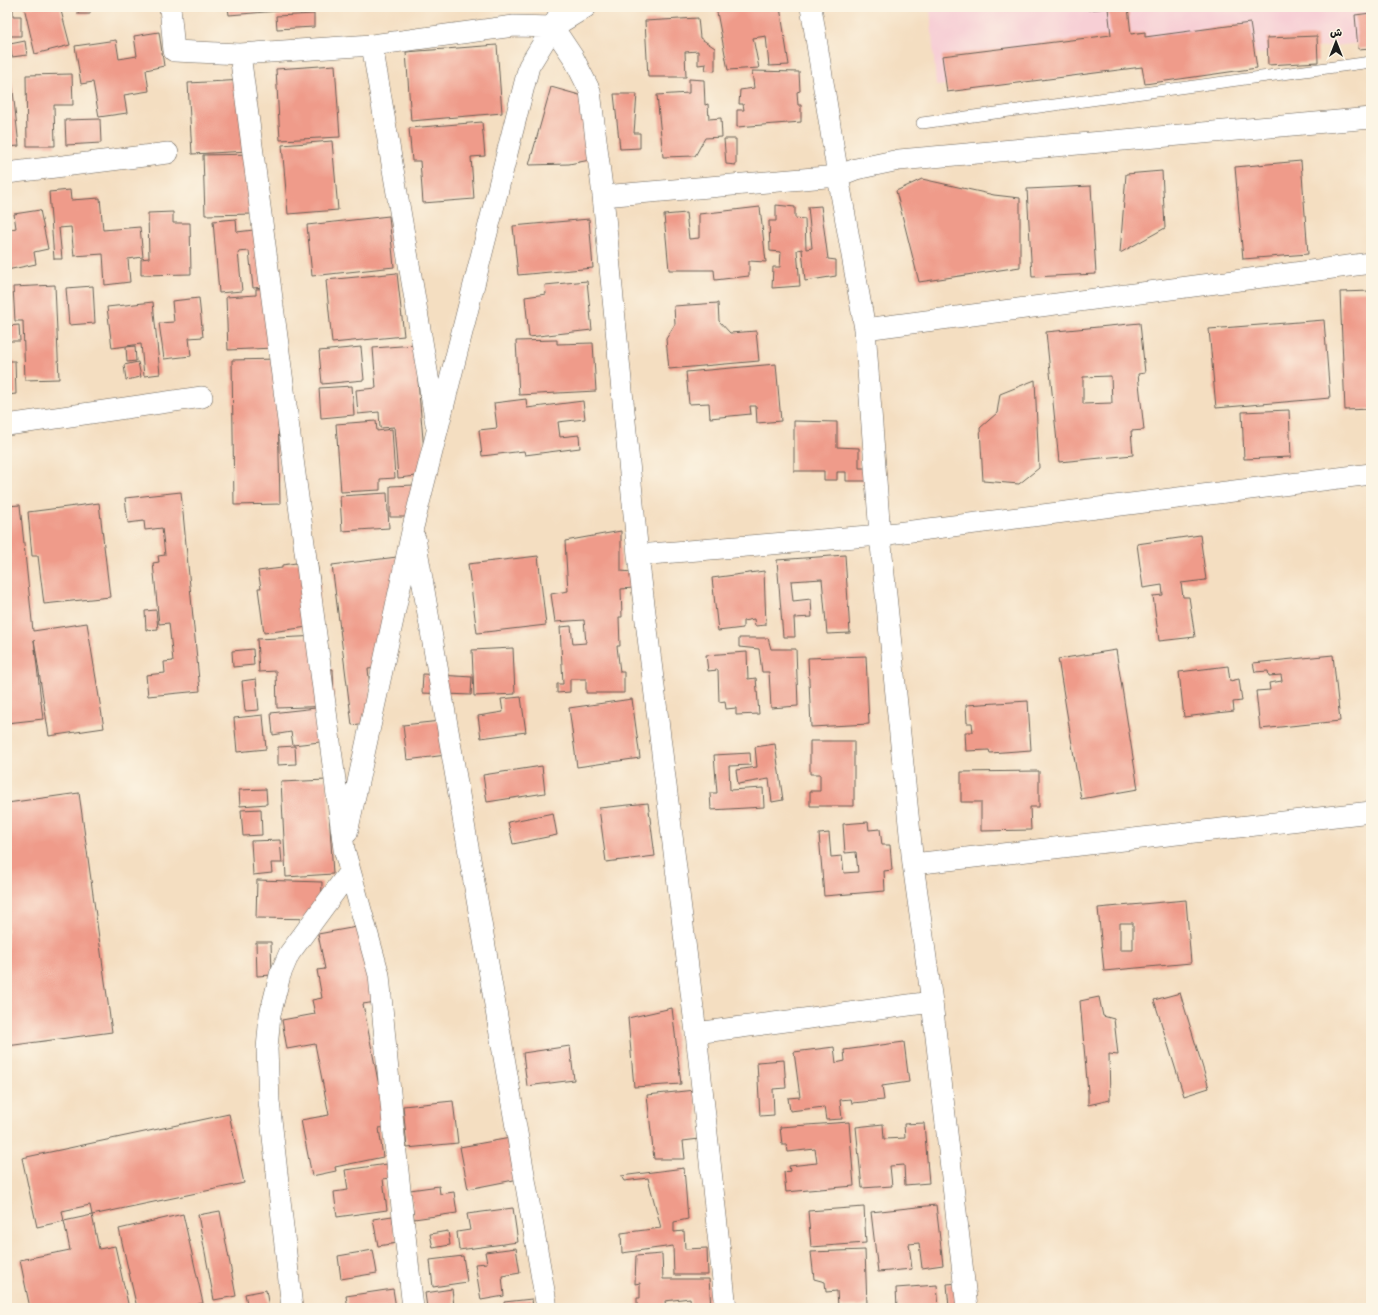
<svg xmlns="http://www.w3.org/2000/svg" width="1378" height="1315" font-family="Sriracha,'Playpen Sans Arabic',sans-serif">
	<rect width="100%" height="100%" fill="#fcf5e5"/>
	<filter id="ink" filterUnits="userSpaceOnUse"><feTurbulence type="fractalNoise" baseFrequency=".025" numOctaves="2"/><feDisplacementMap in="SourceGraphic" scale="8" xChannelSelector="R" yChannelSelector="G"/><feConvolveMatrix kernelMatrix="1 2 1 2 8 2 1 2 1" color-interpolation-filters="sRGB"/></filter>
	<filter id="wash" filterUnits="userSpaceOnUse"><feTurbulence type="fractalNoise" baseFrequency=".012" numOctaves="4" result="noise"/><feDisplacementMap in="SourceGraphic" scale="16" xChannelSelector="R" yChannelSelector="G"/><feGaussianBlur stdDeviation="0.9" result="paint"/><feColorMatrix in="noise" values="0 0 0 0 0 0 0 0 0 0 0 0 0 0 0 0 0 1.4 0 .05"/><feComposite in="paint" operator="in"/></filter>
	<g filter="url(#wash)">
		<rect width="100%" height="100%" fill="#f4dec1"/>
		<path fill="#f7cfd5" d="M930 7H1371V42L1149 66 936 86Z"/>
		<g id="blocks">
			<path fill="#ef9b8a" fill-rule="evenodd" d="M7 7H13V16H21V36H7Z
				M24 7H60L70 45 35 54Z
				M78 7H90V14H78Z
				M228 7H278V11L229 15Z
				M716 7H780L789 65 769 66 766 36 753 38 759 68 728 70Z
				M1087 7H1128L1131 34 1145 32V37L1250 23 1257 68 1145 84 1142 67 947 92 942 56 1111 35 1108 8 1088 10Z
				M1371 13V48L1358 49 1355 15Z
				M314 14V27L277 29 276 16Z
				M698 18 700 38 715 48V71L705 70 706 64 698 65V51L685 52 686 77H648L645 21Z
				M159 32 164 66 146 70 149 91 124 95 127 113 99 117 93 82 81 84 75 46 116 40 119 59 137 56 134 36Z
				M1317 36 1318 62 1268 65 1267 38Z
				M25 41 27 55 12 57 10 44Z
				M497 45 502 113 411 121 406 52Z
				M335 65 340 137 280 140 276 69Z
				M752 71 799 72 800 91 797 92 798 105H801V122L737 127V110H744L743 104H739L740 90 754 88Z
				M72 74 73 105H54L55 146H27L26 75Z
				M689 79 704 80 705 105 708 104 709 119 721 118 722 137 705 138 695 156 663 157 657 95 689 93Z
				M245 80 249 151 192 154 188 83Z
				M7 82H12L19 146 7 147Z
				M551 87 583 96 590 160 569 164 529 165Z
				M614 94H637L634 133H640V148L620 149Z
				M100 119 101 143 66 145 65 120Z
				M482 122 485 156 471 157 474 199 423 203 420 161H412L409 128Z
				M724 139H736V165L726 164Z
				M332 141 338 210 288 214 282 145Z
				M252 154 254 214 205 215 203 155Z
				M1301 161 1308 254 1243 259 1235 167Z
				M1162 171 1165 228 1120 253 1126 174Z
				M922 179 994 195 1020 198V267L919 282 896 191Z
				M1091 186 1096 274 1032 277 1027 189Z
				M70 190 71 200 100 198 103 230 140 227 143 257 128 259 130 282 105 285 103 254 74 256 71 227 59 228 62 259H54L49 192Z
				M776 205 795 207V218L805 219 806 249 812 248 808 207 821 206 828 259 836 260V276L805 281 802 249 797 250 800 286 772 288 773 267H780L781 252 770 251 769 221H776Z
				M760 207 766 262 749 261V276L715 280 714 270H669L664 215 686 213 689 239 699 238V214Z
				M40 210 48 249 34 252 36 264 7 270V230L16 228 14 214Z
				M173 212V223H190L191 274 141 275V259L149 258 148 213Z
				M389 216 394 267 312 276 307 225Z
				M236 219 237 232 270 228 276 286 253 288 249 251 238 252 242 291 219 293 213 221Z
				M589 219 593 268 518 275 513 226Z
				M397 273 404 336 332 343 326 280Z
				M587 281 592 330 529 337 525 297 546 294 545 285Z
				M55 285 59 379 25 380 23 321H15L13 287Z
				M93 286 95 323 69 325 66 288Z
				M280 288 274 348 228 350 226 297 256 295V289Z
				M7 290H8L11 324H7Z
				M1371 291V409L1345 410 1340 292Z
				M199 298 203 337 189 338 191 356 164 359 159 323 174 322 172 301Z
				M153 302 160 374 144 376 141 344 112 348 107 307Z
				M718 303 719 321 730 333 756 331 759 361 669 369 666 339 675 324 674 306Z
				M1324 320 1330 398 1216 408 1209 329Z
				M1140 323 1145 373 1138 374 1144 430 1131 431 1133 455 1059 462 1046 332ZM1111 376 1112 403 1083 404V377Z
				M19 325 20 341H7V326Z
				M557 340V344L593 343 596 391 519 395 516 341Z
				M415 345 426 475 398 478 394 427 380 428 379 412 358 414 356 390 376 388 373 348Z
				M135 346 136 361 127 362 126 347Z
				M361 347 364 380 322 384 319 351Z
				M277 359 280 504 234 505 232 360Z
				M7 361H15L16 394 7 395Z
				M138 362 141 377 126 380 124 365Z
				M776 364 781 421 757 423 756 406H750L751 414 710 418 709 403 689 404 686 372Z
				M1035 380 1039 468 1019 484 983 481 980 428 997 413 1000 394Z
				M352 386 354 415 321 418 319 388Z
				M526 399 527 408 583 401 585 419 558 422 560 437 579 435 580 448 525 455 524 451 482 456 479 430 497 428 494 403Z
				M1289 410 1291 457 1244 459 1242 412Z
				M376 421 377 431 392 429 395 478 380 479V490L341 492 336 424Z
				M794 421 837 422V447L859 448V468H867V481H846V472H837V480H824V471H794Z
				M414 485V517H390V486Z
				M181 492 200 691 148 696 146 675 165 673 164 662 173 661 169 623 159 624 153 563 159 562 158 556 165 555 162 528 145 530 144 521 128 523 125 498Z
				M387 493 389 528 342 531 340 496Z
				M99 503 110 597 44 604 38 556H32L28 512Z
				M20 505 33 631 87 623 104 728 49 736 34 640 43 719 7 723V506Z
				M621 531V571L632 572 633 588 621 589 622 617H619L620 646H617L620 672H624V693H586V679H570V692L557 693V684H563L560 627 571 626 573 644 586 643 584 620 555 622 551 594 568 591 565 541Z
				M1200 535 1206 580 1181 583 1183 597H1189L1195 637 1159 641 1153 596 1163 595 1162 585 1143 588 1137 544Z
				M845 555 850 633 827 634 822 579 791 581 793 601 811 599 812 617 794 618 795 637H783L777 560Z
				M538 556 546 625 477 633 468 564Z
				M397 557 387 667 368 669 374 722 352 725 332 565Z
				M317 560 320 587 315 626 264 633 258 588H261L258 571 282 568V565Z
				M764 571 766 625 755 626 754 619 743 621V628L718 631 712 578Z
				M156 610 158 629 146 630 145 611Z
				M319 636 321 670 333 669 334 706 277 708 276 671 259 672 257 639Z
				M739 638H768L771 649H796L798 706 771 708 769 672H762L759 649 739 647Z
				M513 648 515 694 474 696 472 650Z
				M253 649 254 665 233 667 232 651Z
				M1116 650 1138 789 1081 799 1058 659Z
				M747 652 748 679 756 678 759 714 736 715V708L726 709 725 701 719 702 718 670 708 671 706 655Z
				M1333 655 1340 721 1260 729 1256 691 1270 690 1269 683 1282 681 1281 675 1269 676 1268 671 1255 672 1253 663Z
				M866 656 869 724 811 727 808 658Z
				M1228 666 1230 681 1239 679 1242 701 1233 702 1234 711 1184 717 1179 672Z
				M423 674 472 677 471 695 422 693Z
				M256 679 259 710 245 711 242 681Z
				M521 697 526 732 481 738 478 716 503 712 501 699Z
				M632 699 640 758 577 767 569 708Z
				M1028 701 1031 750 990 753 989 750 966 751 965 732H973L972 723H967L966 705Z
				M325 707 329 741 293 745 291 732 273 735 271 713Z
				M263 715 266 749 237 752 234 718Z
				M450 720 454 754 407 760 403 725Z
				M810 741H854V806H810V791H820V774H810Z
				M775 744 783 800 772 802 769 779 738 784 736 770 757 767 755 747Z
				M295 746 296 764 278 765V747Z
				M750 753 751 765 729 766 730 790 763 788 764 807 711 810 710 793H717L714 755Z
				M542 766 545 793 487 802 483 775Z
				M1039 771V807H1030L1031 830 981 831V802H961V772Z
				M327 780 333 874 286 877 281 782Z
				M266 789 267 804 240 806 239 790Z
				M79 793 112 1032 7 1046V803Z
				M648 803 655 856 606 862 599 808Z
				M261 809 262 835 243 836 241 810Z
				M553 813 557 835 513 844 508 822Z
				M868 822 869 830 880 829 882 845H890L892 870 884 871 885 891 824 896 819 834 829 833 831 857 842 856 844 873 858 872 856 852 845 853 843 824Z
				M280 840 282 863H271L272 873 253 875 251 841Z
				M257 880 322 882 321 919 256 918Z
				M1186 900 1191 963 1104 971 1098 908ZM1120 923H1133V950H1120Z
				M362 926 376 1002 363 1004 387 1127 379 1128 383 1157 335 1167 336 1171 312 1176 301 1120 329 1115 315 1044 287 1049 282 1020 315 1014 312 1000 322 998 317 970 325 969 318 934Z
				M256 942H271L272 975 257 976Z
				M1180 993 1209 1088 1184 1096 1154 1000Z
				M1099 997 1103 1016 1114 1019 1118 1055 1109 1054 1110 1100 1088 1105V1092L1080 1001Z
				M672 1008 681 1084 634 1087 628 1018Z
				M904 1042 909 1082 882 1086 884 1100 852 1103 851 1099 840 1100 842 1119 826 1120 824 1107 790 1111 788 1098 800 1097 794 1052 834 1047 836 1063 845 1061 844 1050Z
				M570 1046 574 1080 527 1086 523 1053Z
				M784 1060 786 1088 773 1089 774 1115 760 1116 757 1062Z
				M695 1090 699 1139 683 1141 685 1159H654L647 1095Z
				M453 1101 458 1143 407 1148 403 1106Z
				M229 1114 244 1183 92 1215 90 1205 62 1211 64 1221 37 1227 22 1158Z
				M849 1122 854 1186 786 1192 784 1172 790 1171 789 1166 817 1163 815 1149 788 1152 787 1145H782L780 1127Z
				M924 1123 929 1183 905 1185 904 1165 890 1166 892 1186 862 1188 856 1127 883 1124 884 1139 905 1138 904 1124Z
				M516 1137 524 1178 468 1189 460 1147Z
				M387 1164 389 1178 383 1179 387 1210 337 1217 334 1192 348 1190 345 1170Z
				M684 1168 688 1219 674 1222V1232L684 1231 685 1249 707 1248 708 1275H674L673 1246 622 1253 621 1233 661 1228 648 1178 624 1181 621 1176Z
				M439 1186 440 1194 454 1192 457 1213 414 1219 410 1190Z
				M936 1205 943 1265 922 1268 919 1243 909 1244 912 1269 878 1272 871 1212Z
				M864 1207 866 1243 811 1247 808 1211Z
				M513 1208 518 1242 459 1250 457 1232 470 1230 467 1214Z
				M220 1211 236 1296 214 1300 198 1215Z
				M183 1214 203 1303 179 1308H137L119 1229Z
				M92 1215 99 1249 115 1246 129 1308H30L20 1260 70 1250 64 1221Z
				M392 1216 397 1243 378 1246 373 1219Z
				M448 1231 450 1245 433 1248 430 1234Z
				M516 1248 520 1273 502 1276 504 1296 481 1300 475 1264 487 1263 485 1252Z
				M373 1250 377 1273 341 1279 338 1256Z
				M865 1250 867 1305 838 1307 837 1291 826 1292 825 1282 814 1279 811 1252Z
				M662 1254 663 1279H709L711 1308H691L690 1298 665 1301 666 1308H637V1298H640V1283L635 1284 636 1256Z
				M463 1256 467 1282 433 1287 430 1260Z
				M960 1283 962 1308H949L947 1284Z
				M937 1285 939 1308H897L896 1288Z
				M393 1289 396 1308H348L346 1296Z
				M452 1289 454 1306 442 1308H427L425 1293Z
				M266 1290 269 1308H248L245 1294Z
				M532 1299 533 1308H505L504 1302Z"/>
		</g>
	</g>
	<g filter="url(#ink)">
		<use href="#blocks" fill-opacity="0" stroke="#686056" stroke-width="1"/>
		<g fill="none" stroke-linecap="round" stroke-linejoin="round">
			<defs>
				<path id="service" d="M922 123 1371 62"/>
				<path id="minor" d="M170 7 174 51 240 54 372 45 514 26 553 27 586 7
					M811 7 838 176 865 329 880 535 913 864 932 1002 967 1308
					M553 27 573 57 590 91 603 196 638 555 696 1033 726 1308
					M372 45 436 424
					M240 54 344 849 379 975 394 1135 413 1308
					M7 173 168 153
					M603 196 838 176 856 169 899 160 1371 118
					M865 329 1371 263
					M7 425 202 397
					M415 538 547 1308
					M638 555 880 535 1371 474
					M347 833 413 527 529 66 553 27 562 7
					M913 864 1371 812
					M696 1033 932 1002
					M292 1308 269 1101 267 1049 270 1015 280 975 289 954 350 871"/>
			</defs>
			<use href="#service" stroke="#686056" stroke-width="12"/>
			<use href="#minor" stroke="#686056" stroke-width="22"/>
			<use href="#service" stroke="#fff" stroke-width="11"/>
			<use href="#minor" stroke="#fff" stroke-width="21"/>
		</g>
	</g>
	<rect width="1378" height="1315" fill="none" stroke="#fcf5e5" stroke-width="24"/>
	<g transform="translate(1336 42)" stroke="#fcf5e5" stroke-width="3" paint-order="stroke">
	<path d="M0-3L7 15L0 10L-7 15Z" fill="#1c1c1c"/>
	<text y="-6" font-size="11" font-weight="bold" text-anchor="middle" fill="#1c1c1c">ش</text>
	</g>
</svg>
